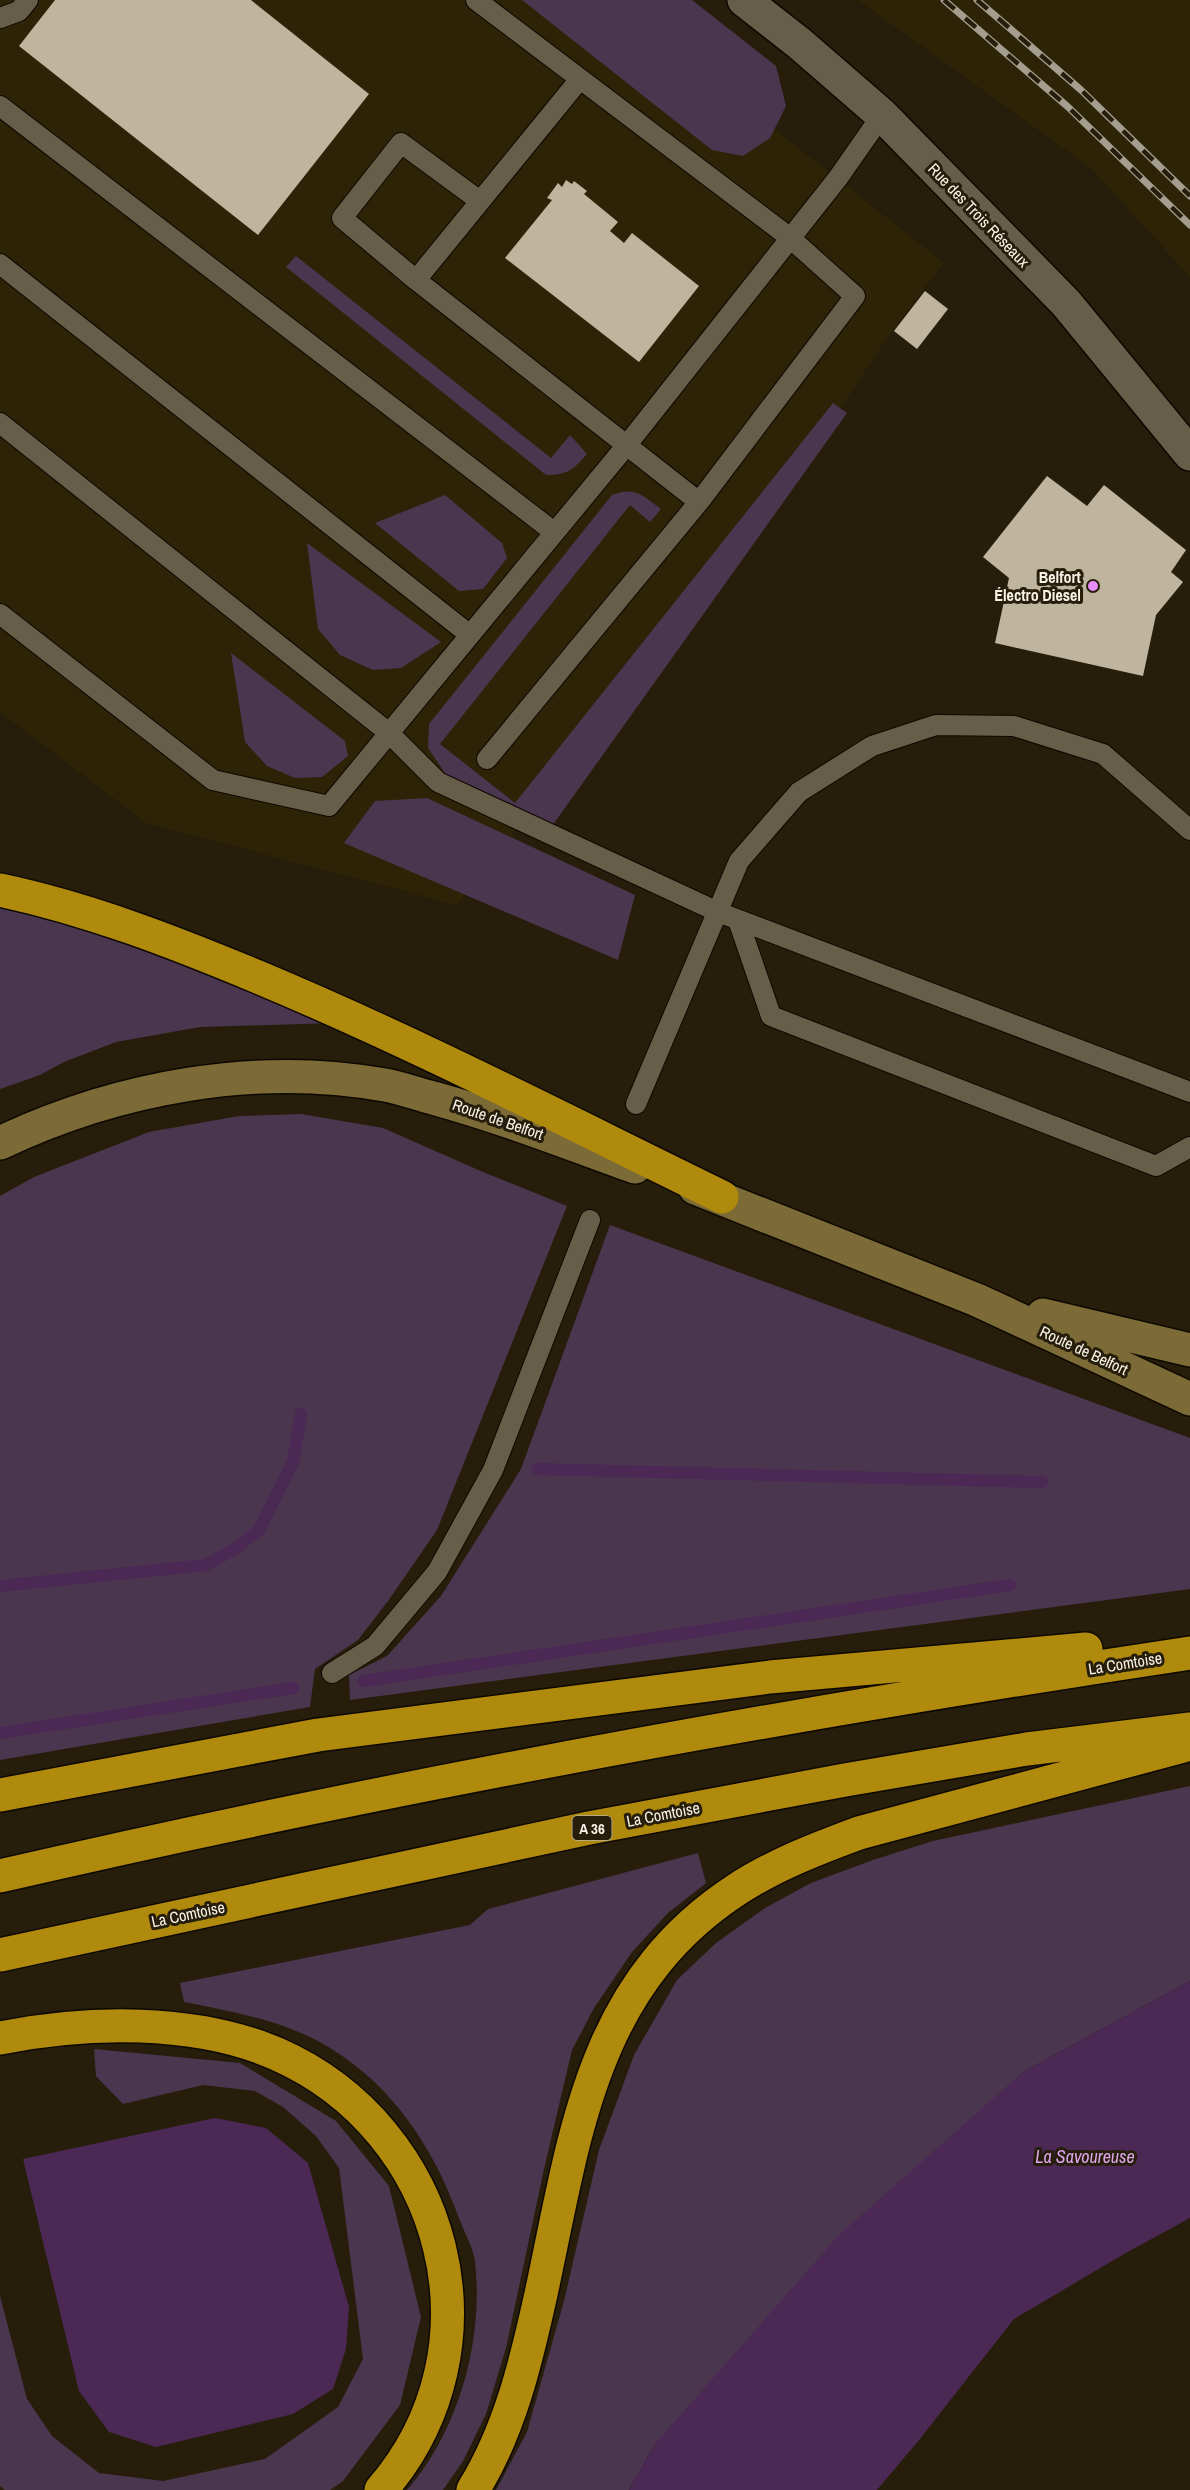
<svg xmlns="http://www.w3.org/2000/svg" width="1190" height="2490" font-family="'Archivo Narrow',sans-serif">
	<rect width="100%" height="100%" fill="#261e0a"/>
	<path fill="#2d2307" d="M0 0H611L944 263 889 335 799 471 457 905 146 823 0 712Z
		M858 0H1190V277L1092 169Z"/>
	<path fill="#4b3650" d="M522 0H692L776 66 786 106 770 138 743 156 712 150Z
		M296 256 551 458 570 435 587 454C573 470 567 475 546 475L286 267Z
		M833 403 847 413 552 826 447 776 428 748 429 724 612 495C635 486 643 496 661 509L650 522 630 505 440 744 515 803Z
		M445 495 502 543 507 558 483 589 459 591 375 523Z
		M307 543 441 642 401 668 373 670 340 655 318 629Z
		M231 653 345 741 348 756 322 777 295 778 267 766 245 742Z
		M427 798 635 895 618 960 344 843 375 801Z
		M0 907 41 913 151 950 335 1023 200 1027 116 1042 64 1062 40 1075 0 1089Z
		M301 1114 383 1128 483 1172 567 1206 437 1530 388 1601 358 1640 315 1669 310 1707 0 1760V1196L34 1177 149 1132 239 1116Z
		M610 1225 1190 1438V1589L350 1700 349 1675 387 1656 441 1596 521 1469Z
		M1190 1786V1981L1023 2072 655 2444 629 2490H496L527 2432 564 2301 599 2150 634 2055 677 1980 716 1943 765 1908 811 1883 873 1860 933 1841Z
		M698 1853 706 1883 668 1913 632 1952 594 2008 572 2050 544 2169 506 2348 486 2414 463 2461 443 2490H407C459 2431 484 2339 475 2261 473 2247 464 2232 459 2218 434 2149 394 2087 330 2048 286 2021 235 2012 184 2002L180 1983 470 1925 488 1909Z
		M94 2049 240 2063 336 2121 389 2186 421 2317 400 2405 343 2481 330 2490H5L0 2486V2296L27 2399 52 2436 99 2473 163 2481 265 2459 338 2407 363 2359 339 2168 316 2136 283 2107 255 2091 203 2085 123 2104 96 2076Z"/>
	<path fill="#4c2855" d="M1190 1981V2218L1124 2254 1014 2319 919 2440 877 2490H629L655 2444 839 2235 1023 2072Z
		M215 2118 266 2128 308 2163 349 2307 346 2349 333 2389 293 2414 156 2447 109 2432 79 2391 23 2159Z"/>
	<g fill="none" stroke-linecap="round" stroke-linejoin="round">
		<path stroke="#4c2855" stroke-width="12" d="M537 1469 1042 1482
			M0 1586 206 1565 235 1549 259 1530 293 1462 301 1414
			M364 1681 1010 1585
			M0 1733 293 1688"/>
	</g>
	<path fill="#bfb59e" d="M55 0H251L369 94 258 235 19 46Z
		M566 180 572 184 574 181 587 191 584 194 618 222 610 231 624 243 632 233 699 286 639 362 505 258 552 200 547 198 558 183 562 187Z
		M925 291 948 309 917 349 894 331Z
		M1047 476 1087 506 1104 485 1186 550 1171 572 1183 582 1156 615 1143 676 995 643 1009 578 983 557Z"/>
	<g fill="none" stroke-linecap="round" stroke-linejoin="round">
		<defs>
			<path id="lane" d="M476 0 789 237 855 296 699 502 487 759
				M0 18 19 11 28 0
				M0 106 554 532
				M480 201 401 143 342 218 416 280 699 502
				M0 264 470 635
				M416 280 580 79
				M0 423 389 733 438 782 718 912 1190 1092
				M0 614 213 780 329 806 626 446 838 178 882 115
				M738 920 771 1016 1156 1166 1190 1147
				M636 1104 739 861 799 792 872 746 936 725 1014 726 1103 754 1190 830
				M332 1673 375 1646 437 1572 493 1470 590 1220"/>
			<path id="street" d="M744 0 799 43 882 115 1066 303 1190 454"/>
			<path id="secondary" d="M0 1143C118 1087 256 1062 385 1085 401 1088 417 1094 433 1098 502 1117 568 1143 635 1167
				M695 1188 977 1300 1190 1399
				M1043 1315 1190 1350"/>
			<path id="highway" d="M0 890C89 909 174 942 258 977 416 1043 568 1122 722 1197
				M0 1795 318 1735 770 1677 1086 1649
				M0 1876C393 1785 791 1713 1190 1653
				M0 1955 589 1828 845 1780 1027 1749 1190 1729
				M0 2038C87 2021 194 2018 277 2054 447 2129 505 2347 381 2490
				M473 2490C510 2430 526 2362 541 2294 575 2137 590 1986 736 1890 774 1865 816 1849 859 1833L1183 1746"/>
		</defs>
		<use href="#lane" stroke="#0e0800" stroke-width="22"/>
		<use href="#street" stroke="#0e0800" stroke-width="36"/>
		<use href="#secondary" stroke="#0e0800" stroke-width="36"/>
		<use href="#highway" stroke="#0e0800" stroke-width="36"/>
		<use href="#lane" stroke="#675e49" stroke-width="20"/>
		<use href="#street" stroke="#675e49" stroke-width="33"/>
		<use href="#secondary" stroke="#7d6b37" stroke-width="33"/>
		<use href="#highway" stroke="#b08a0c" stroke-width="33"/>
		<defs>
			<path id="rail" d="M944 0 1067 106 1190 225
				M977 0 1081 90 1190 196"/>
		</defs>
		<use href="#rail" stroke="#a49e8e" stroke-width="7"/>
		<use href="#rail" stroke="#261e0a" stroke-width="4.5" stroke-dasharray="14" stroke-linecap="butt"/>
	</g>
	<circle fill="#e88eff" stroke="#261e0a" stroke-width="2" cx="1093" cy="586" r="6"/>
	<g text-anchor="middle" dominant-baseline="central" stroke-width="6" stroke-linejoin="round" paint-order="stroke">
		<rect fill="#261e0a" stroke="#b9b3a4" stroke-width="1.5" x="572.5" y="1816" width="39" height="24" rx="4.5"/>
		<g font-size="15" font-weight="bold" fill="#f8f3e6">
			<text x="592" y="1828">A 36</text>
		</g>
		<g font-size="16" fill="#f8f3e6" stroke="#261e0a">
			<text transform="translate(979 215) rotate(46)">Rue des Trois Réseaux</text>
			<text transform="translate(498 1119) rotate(19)">Route de Belfort</text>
			<text transform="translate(1084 1350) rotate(25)">Route de Belfort</text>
			<text transform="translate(1125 1663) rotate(-9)">La Comtoise</text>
			<text transform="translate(663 1814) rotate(-11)">La Comtoise</text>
			<text transform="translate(188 1914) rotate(-12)">La Comtoise</text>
		</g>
		<g font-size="16" font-weight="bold" fill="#f8f3e6" stroke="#261e0a" text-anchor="end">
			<text x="1081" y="577">Belfort<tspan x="1081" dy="18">Électro Diesel</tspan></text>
		</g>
		<g font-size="18" font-style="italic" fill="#dfa5ee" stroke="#261e0a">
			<text x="1085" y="2156">La Savoureuse</text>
		</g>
	</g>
</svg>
